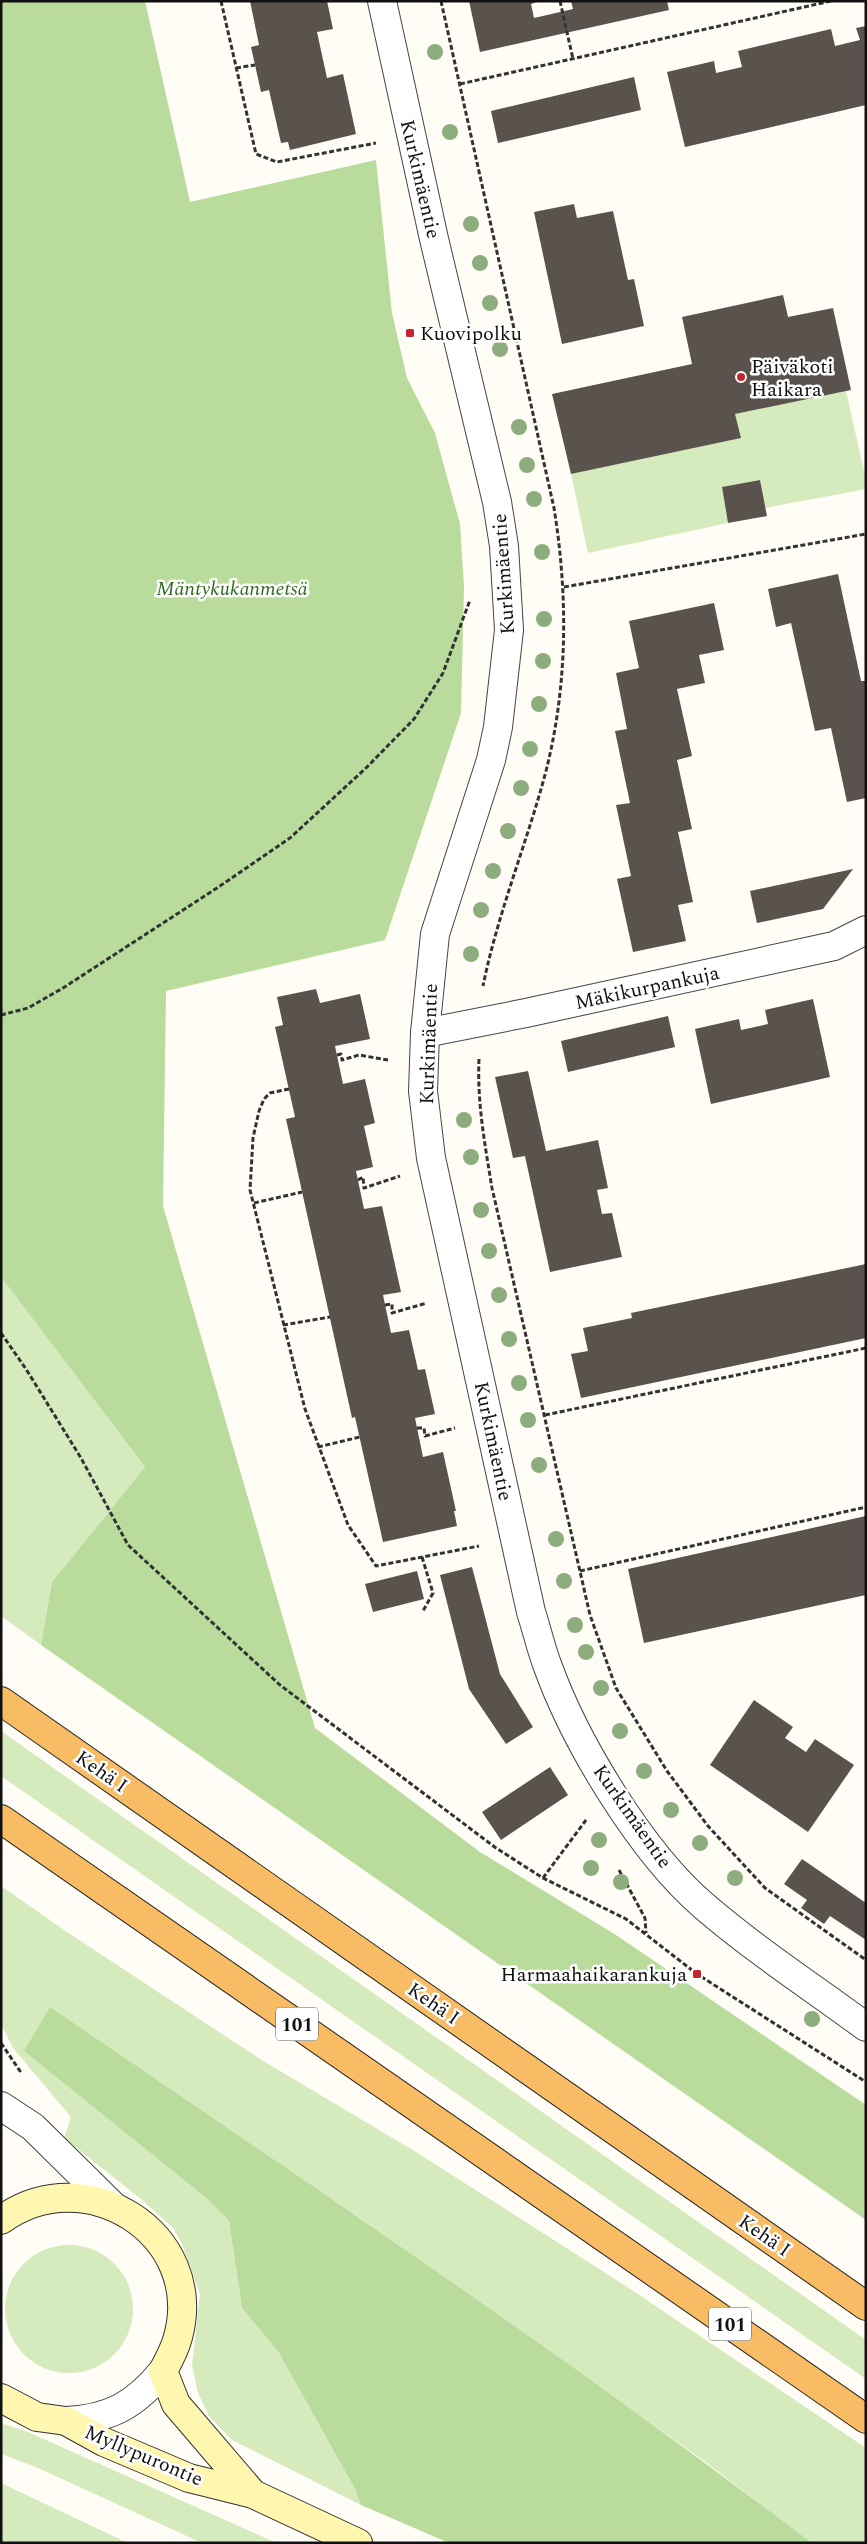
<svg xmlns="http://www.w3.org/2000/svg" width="867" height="2544" viewBox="0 0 867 2544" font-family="Spectral,serif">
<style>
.green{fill:#d5ebbd}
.forest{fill:#b9dc9c}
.building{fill:#5a524d}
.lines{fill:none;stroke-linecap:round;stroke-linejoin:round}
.minor-casing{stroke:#444;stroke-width:30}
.tertiary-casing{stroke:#444;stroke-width:30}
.secondary-casing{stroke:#333;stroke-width:30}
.trunk-casing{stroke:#222;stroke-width:30}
.path{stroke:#333;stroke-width:3;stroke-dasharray:5 2.5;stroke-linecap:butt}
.minor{stroke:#fff;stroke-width:28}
.tertiary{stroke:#fff;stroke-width:28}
.secondary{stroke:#fff6b0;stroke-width:28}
.trunk{stroke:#f7bc64;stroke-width:28}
.tree{fill:#8dad7f}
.poi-dot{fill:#c4262e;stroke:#fff;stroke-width:2}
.labels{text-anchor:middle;stroke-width:5;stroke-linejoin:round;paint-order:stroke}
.shield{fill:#fff;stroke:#585858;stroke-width:1}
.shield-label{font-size:19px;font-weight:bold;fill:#111}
.street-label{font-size:20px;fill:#111;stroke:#fff}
.poi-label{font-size:20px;fill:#111;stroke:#fff;text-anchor:start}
.park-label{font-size:20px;font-style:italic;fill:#2f6b1f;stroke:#fff}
</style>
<rect width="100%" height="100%" fill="#fffdf5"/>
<path class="green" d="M846,391L866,480V489L765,508L760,480L722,487L728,523L588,553L571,474L740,438L735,414Z
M1,1277L145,1467L52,1582L41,1645L1,1616Z
M1,1731L866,2340V2379L1,1776Z
M1,1886L67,1932L260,2059L416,2152L629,2288L866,2448V2543H812L703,2460L352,2213L203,2195L229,2221L242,2308L279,2353L355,2489L361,2505L232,2440L209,2416L198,2393L192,2365L200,2294L182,2244L173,2228L141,2199L64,2138L71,2117L13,2048L1,2024Z
M5 2309a64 64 0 1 1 128 0a64 64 0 1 1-128 0Z
M1,2423L28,2432L277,2543H202L38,2468L1,2454Z
M1,2483L128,2543H1Z"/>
<path class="forest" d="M1,1H145L190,202L376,160L392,313L407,378L435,433L460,524L464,587L461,713L385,940L166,991L163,1206L315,1728L480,1852L616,1935L866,2105V2220L41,1645L52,1582L145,1467L1,1277Z
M50,2007C306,2182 565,2355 812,2543H449L361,2505L355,2489L279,2353L242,2308L229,2221L203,2195L24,2051Z"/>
<path class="building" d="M250,1H327L333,29L317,32L327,78L343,74L356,134L290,150L288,142L281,143L269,90L261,92L251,47L259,45Z
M469,1H540L531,4L534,18L573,9L571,1H667L669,10L480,52Z
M866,26V105L685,147L667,72L714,61L716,73L742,67L738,51L831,29L835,46L860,40L856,28Z
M634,77L641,110L498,143L491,111Z
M574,204L577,218L613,211L628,280L634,279L644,326L562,344L534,212Z
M783,295L788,317L833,308L851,390L735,414L741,438L571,474L552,394L692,364L682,317Z
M760,480L767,516L728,523L722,487Z
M838,574L861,681H866V798L847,802L831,728L815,731L791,623L776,627L768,589Z
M714,603L724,650L699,655L705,683L677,689L692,756L677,760L692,829L678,832L693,902L678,905L686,941L633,952L617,879L631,876L616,805L630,803L615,731L627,729L616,673L639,668L629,621Z
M853,869L823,909L757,923L750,891Z
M316,989L320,1003L360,994L370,1039L335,1046L343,1084L365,1079L375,1123L364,1126L373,1167L356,1171L364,1209L382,1206L401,1292L383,1295L391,1333L409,1330L418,1370L425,1369L435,1414L415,1418L423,1457L443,1452L456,1511H454L457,1526L383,1542L355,1417L352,1418L286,1119L295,1117L275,1027L283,1025L277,997Z
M813,999L830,1077L711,1104L695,1029L739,1019L741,1030L768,1024L765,1010Z
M668,1016L675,1047L568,1072L561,1041Z
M528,1071L546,1151L598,1140L608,1188L597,1190L602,1214L612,1213L622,1257L550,1272L525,1156L513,1158L495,1077Z
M866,1264V1338L581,1398L571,1354L588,1351L583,1328L632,1318L631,1313Z
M866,1516V1595L644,1643L628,1569Z
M472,1567L500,1674L533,1727L506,1744L469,1689L440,1575Z
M417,1571L424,1599L373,1612L365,1584Z
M754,1700L793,1727L785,1738L806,1752L815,1739L854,1765L808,1832L710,1765Z
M550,1767L568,1795L501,1840L482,1812Z
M802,1859L866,1903V1940L830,1916L824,1924L801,1908L807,1900L784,1884Z"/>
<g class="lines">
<g class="minor-casing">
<path id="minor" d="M425,1033L526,1013L834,946L866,930"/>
</g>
<g class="tertiary-casing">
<path id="tertiary" d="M382,1L434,239L497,502L504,546L509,630L498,727L491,760L435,934L425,1033L423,1091L431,1158L531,1612C537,1630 541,1649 548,1667C576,1744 642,1853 704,1906C755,1950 812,1987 866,2027
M1,2106L33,2127L112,2205
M66,2421C110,2419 135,2405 163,2371"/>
</g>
<g class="secondary-casing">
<path id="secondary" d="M1,2220C85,2158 206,2234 178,2337C175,2349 169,2360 163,2371L176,2404L253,2494
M1,2398L37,2417L66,2421L104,2442L189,2478L253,2494L358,2543"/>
</g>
<g class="trunk-casing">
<path id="trunk" d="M1,1701L866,2306
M1,1819L866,2419"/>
</g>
<path class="path" d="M221,1L256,154L277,162L376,143
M441,1L554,508C568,595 568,684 546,771C527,843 498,912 483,986
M560,1L573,59
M236,68L255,65
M460,84L831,1
M564,587L866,534
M1,1015L28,1008L63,988L217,888L290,838L366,768L414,719L443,673L470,600
M337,1055L341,1054L342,1060L359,1055L388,1060
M479,1059C477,1103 485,1145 492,1188L590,1615L616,1688L667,1771L708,1826L765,1888L866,1960
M289,1089L270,1093L264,1099L259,1111L253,1138L250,1190L305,1409L348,1525L376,1566L479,1546
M358,1180L363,1177L364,1188L400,1176
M254,1203L302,1192
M385,1305L392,1304V1313L427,1303
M283,1325L330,1317
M1,1333L26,1369L81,1458L128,1545L280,1685L496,1848L543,1878L626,1919L697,1974L866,2082
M545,1415L866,1348
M417,1428H424L425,1436L455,1428
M318,1447L360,1437
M422,1557L433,1593L423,1611
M580,1571L866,1507
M619,1870L645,1918L646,1933
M543,1878L586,1820
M1,2043L22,2074"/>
<use href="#minor" class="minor"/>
<use href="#tertiary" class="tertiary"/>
<use href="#secondary" class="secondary"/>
<use href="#trunk" class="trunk"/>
</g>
<g class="tree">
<circle cx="435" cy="52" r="8"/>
<circle cx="450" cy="132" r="8"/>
<circle cx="471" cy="224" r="8"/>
<circle cx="480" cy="263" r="8"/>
<circle cx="490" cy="303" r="8"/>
<circle cx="500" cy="349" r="8"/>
<circle cx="519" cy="427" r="8"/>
<circle cx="527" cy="465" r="8"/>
<circle cx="534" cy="499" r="8"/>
<circle cx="542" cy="552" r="8"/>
<circle cx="544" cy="619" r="8"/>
<circle cx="543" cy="661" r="8"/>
<circle cx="539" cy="704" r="8"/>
<circle cx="530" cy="749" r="8"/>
<circle cx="521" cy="788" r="8"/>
<circle cx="508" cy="831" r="8"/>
<circle cx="493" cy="871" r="8"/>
<circle cx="481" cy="910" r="8"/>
<circle cx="471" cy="954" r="8"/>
<circle cx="464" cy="1120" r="8"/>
<circle cx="471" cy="1157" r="8"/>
<circle cx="481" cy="1210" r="8"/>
<circle cx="489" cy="1251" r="8"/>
<circle cx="499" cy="1295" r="8"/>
<circle cx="509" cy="1339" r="8"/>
<circle cx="519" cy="1383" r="8"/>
<circle cx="528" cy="1420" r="8"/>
<circle cx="539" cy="1465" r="8"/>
<circle cx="556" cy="1539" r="8"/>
<circle cx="564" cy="1581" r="8"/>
<circle cx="575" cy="1625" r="8"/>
<circle cx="586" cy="1652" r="8"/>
<circle cx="601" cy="1688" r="8"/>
<circle cx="620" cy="1731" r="8"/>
<circle cx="644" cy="1771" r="8"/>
<circle cx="671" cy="1810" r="8"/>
<circle cx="599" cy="1840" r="8"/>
<circle cx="700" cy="1843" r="8"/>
<circle cx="591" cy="1868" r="8"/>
<circle cx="735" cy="1878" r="8"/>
<circle cx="621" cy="1882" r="8"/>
<circle cx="812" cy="2019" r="8"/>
</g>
<g class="poi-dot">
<rect x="405" y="328" width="10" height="10" rx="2.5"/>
<circle cx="741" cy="377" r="5"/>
<rect x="692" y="1969" width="10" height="10" rx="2.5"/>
</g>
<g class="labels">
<g class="shield">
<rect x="276" y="2007.5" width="42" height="33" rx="4"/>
<rect x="709" y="2307.5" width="42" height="33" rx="4"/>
</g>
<g class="shield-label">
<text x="297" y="2031">101</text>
<text x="730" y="2331">101</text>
</g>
<g class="street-label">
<text transform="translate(421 179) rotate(77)" y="7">Kurkimäentie</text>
<text transform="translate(503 574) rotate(-94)" y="7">Kurkimäentie</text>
<text transform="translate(647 987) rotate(-12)" y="7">Mäkikurpankuja</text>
<text transform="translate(428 1044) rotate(-88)" y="7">Kurkimäentie</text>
<text transform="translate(494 1441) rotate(78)" y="7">Kurkimäentie</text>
<text transform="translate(102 1771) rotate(35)" y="7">Kehä I</text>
<text transform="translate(633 1816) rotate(55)" y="7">Kurkimäentie</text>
<text transform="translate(434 2003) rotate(35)" y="7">Kehä I</text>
<text transform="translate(765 2235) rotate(35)" y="7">Kehä I</text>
<text transform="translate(144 2455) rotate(23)" y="7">Myllypurontie</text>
</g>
<g class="poi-label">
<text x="420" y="340">Kuovipolku</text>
<text x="751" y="373">Päiväkoti<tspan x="751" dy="23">Haikara</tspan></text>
<text x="687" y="1981" text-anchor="end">Harmaahaikarankuja</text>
</g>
<g class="park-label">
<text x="232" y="595">Mäntykukanmetsä</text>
</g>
</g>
<rect width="867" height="2544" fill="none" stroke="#111111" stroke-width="5"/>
</svg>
